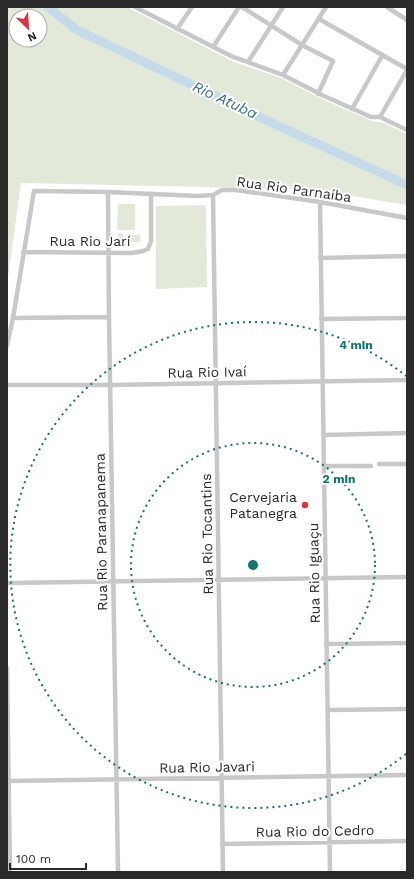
<svg xmlns="http://www.w3.org/2000/svg" width="414" height="879" viewBox="0 0 414 879" font-family="'Work Sans',sans-serif">
<style>
.green{fill:#e2e9d9;fill-rule:evenodd}
.lines{fill:none;stroke-linecap:round;stroke-linejoin:round}
.river{stroke:#c5dbe9;stroke-width:9}
.minor{stroke:#c8c8c8;stroke-width:4.5}
.ring{fill:none;stroke:#0f766e;stroke-width:2;stroke-dasharray:2 4}
.poi-dot{fill:#dd3342;stroke:#fff;stroke-width:1.5}
.labels{text-anchor:middle;stroke-width:4;stroke-linejoin:round;paint-order:stroke}
.street-label{font-size:14px;fill:#2b2b2b;stroke:#fff}
.poi-label{font-size:14px;fill:#2b2b2b;stroke:#fff;text-anchor:end}
.water-label{font-size:15px;font-style:italic;fill:#3e6d89;stroke:#fff}
.centre{fill:#0f766e;stroke:#fff;stroke-width:2}
.ring-label{font-size:12px;text-anchor:middle;font-weight:bold;fill:#0f766e;stroke:#fff;stroke-width:4;stroke-linejoin:round;paint-order:stroke}
</style>
<rect width="100%" height="100%" fill="#fff"/>
<path class="green" d="M7,7H127L234,62L281,78L322,99L372,121L384,123L407,134V205L310,189L21,183L7,285ZM16,16H40V40H16Z
M118,204H135V230H117Z
M206,205L207,287L156,289V206Z
M118,233L123,234V245H117Z
M127,235H140V242H127Z"/>
<g class="lines">
<path class="river" d="M48,7L77,30L268,121L407,185"/>
<path class="minor" d="M135,7L231,56L283,75L324,96L371,117H380L407,130
M242,7L302,45L333,61L318,94
M387,7L407,20
M319,19L407,69
M177,29L192,7
M213,47L239,7
M248,62L283,7
M283,75L326,7
M352,109L382,56
M380,117L407,70
M108,192L109,317L118,872
M213,195L223,872
M320,202L330,872
M23,252L132,253L143,251L148,249L151,241V194
M320,258L407,256
M13,318L109,317
M321,319L407,318
M7,346L13,318L34,191L108,192L198,196L213,195L222,190H236L320,202L407,218
M7,385H110L407,380
M323,435L407,433
M379,464H407
M324,466H371
M7,583L407,577
M326,644L407,643
M7,668L10,872
M328,710L407,709
M7,781L407,775
M222,844L407,841"/>
</g>
<g class="ring">
<circle cx="253" cy="565" r="122"/>
<path d="M406 754A243 243 0 1 1 406 376"/>
</g>
<circle class="poi-dot" cx="305" cy="505" r="4"/>
<g class="labels">
<g class="street-label">
<text transform="translate(294 189) rotate(8)" y="5">Rua Rio Parnaíba</text>
<text x="90" y="246">Rua Rio Jarí</text>
<text transform="translate(207 372) rotate(-1)" y="5">Rua Rio Ivaí</text>
<text transform="translate(101 532) rotate(-91)" y="5">Rua Rio Paranapanema</text>
<text transform="translate(207 534) rotate(-91)" y="5">Rua Rio Tocantins</text>
<text transform="translate(314 573) rotate(-91)" y="5">Rua Rio Iguaçu</text>
<text transform="translate(207 767) rotate(-1)" y="5">Rua Rio Javari</text>
<text transform="translate(315 831) rotate(-1)" y="5">Rua Rio do Cedro</text>
</g>
<g class="poi-label">
<text x="297" y="502">Cervejaria<tspan x="297" dy="16">Patanegra</tspan></text>
</g>
<g class="water-label">
<text transform="translate(225 100) rotate(25)" y="5">Rio Atuba</text>
</g>
</g>
<circle cx="253" cy="565" r="6" class="centre"/>
<g class="ring-label">
<text x="356" y="349">4 min</text>
<text x="339" y="483">2 min</text>
</g>
<rect width="414" height="879" fill="none" stroke="#2b2b2b" stroke-width="16"/>
<g transform="translate(28 28) rotate(155)"><circle r="19" fill="#ffffff" stroke="#aaaaaa"/>
<path d="M0-3L7 15L0 10L-7 15Z" fill="#dd3342"/>
<text y="-6" font-size="11" font-weight="bold" text-anchor="middle" fill="#2b2b2b">N</text>
</g>
<path d="M10 863v6h76v-6" fill="none" stroke="#2b2b2b" stroke-width="2"/>
<text x="16" y="863" font-size="12" fill="#2b2b2b" stroke="#ffffff" stroke-width="3" paint-order="stroke">100 m</text>
</svg>
